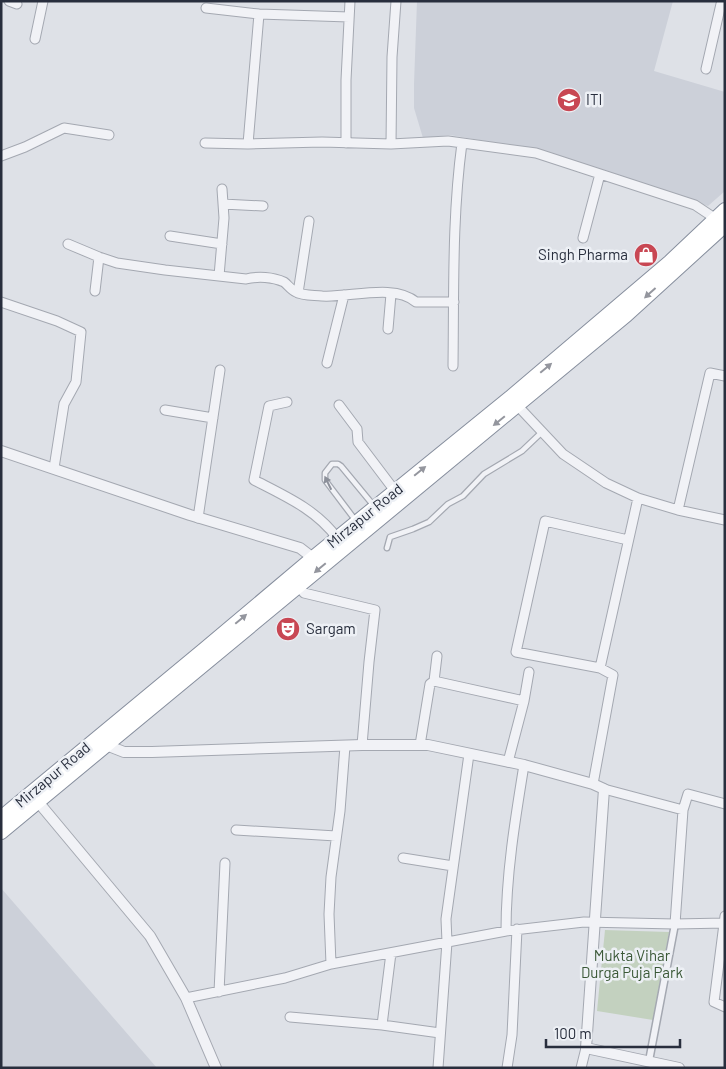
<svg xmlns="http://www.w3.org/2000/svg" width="726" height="1069" viewBox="0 0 726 1069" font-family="Barlow,sans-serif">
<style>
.built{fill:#ccd0d9}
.green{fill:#c3d1bf}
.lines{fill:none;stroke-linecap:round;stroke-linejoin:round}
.service-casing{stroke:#a4a8b1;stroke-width:7}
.pedestrian-casing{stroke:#a4a8b1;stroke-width:9}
.minor-casing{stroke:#a4a8b1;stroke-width:11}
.tertiary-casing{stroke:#a4a8b1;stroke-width:12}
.trunk-casing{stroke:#868e9d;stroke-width:16}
.service{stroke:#f1f2f6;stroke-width:4.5}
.pedestrian{stroke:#f1f2f6;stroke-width:6}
.minor{stroke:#f1f2f6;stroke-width:9}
.tertiary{stroke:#f1f2f6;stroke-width:10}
.trunk{stroke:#fff;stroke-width:14}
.oneway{fill:#94969e}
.oneway2{fill:#8c909a}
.labels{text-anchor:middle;stroke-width:5;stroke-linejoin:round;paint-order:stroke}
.poi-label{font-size:15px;fill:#282e3d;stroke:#edf0f5;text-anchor:start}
.street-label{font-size:15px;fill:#282e3d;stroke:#edf0f5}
.park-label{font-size:15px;fill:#3a5836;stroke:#edf0f5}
</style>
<rect width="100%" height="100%" fill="#dee1e7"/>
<path class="built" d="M417,1H673L654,71L725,92V191L708,206L538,150L450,135L423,138L414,108V84Z
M1,888L157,1068H1Z"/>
<path class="green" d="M605,930L669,932L653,1020L597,1011Z"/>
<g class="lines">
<g class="service-casing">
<path id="service" d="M356,521L325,480V473L332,464H338L341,466L374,506
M387,548L390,537L413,529L429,522L448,504L463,496L484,474L522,451L542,432"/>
</g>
<g class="pedestrian-casing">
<path id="pedestrian" d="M649,1061L675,924"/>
</g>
<g class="minor-casing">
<path id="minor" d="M9,1L17,4
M206,8L259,14L349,17
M35,39L43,1
M706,69L721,4L725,5
M205,143L248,144L322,142L391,144L448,141L536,153L695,205L716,219
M346,143V80L350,1
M248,144L259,14
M391,144L392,57L396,1
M1,156L25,147L64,128L109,135
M223,204L263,206
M170,236L222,244
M583,238L600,174
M68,244L99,257L117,263L165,270L246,279C258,276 273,277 284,282C288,285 291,290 296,292C303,296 314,295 322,296C349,298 394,283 416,302H454
M219,276L224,218L222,189
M95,291L99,257
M298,293L309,221
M1,302L57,321L81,332L76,382L64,404L54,468
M388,329L391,294
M327,363L344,295
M453,366C454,291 452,217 462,143
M287,402L269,406L254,480C285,496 317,510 337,538
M515,403L563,454L606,483L638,498L678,510L725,520
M339,405L357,429L358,442L395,491
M165,410L213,418
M678,510L710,373L725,376
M198,518L220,370
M295,582L304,593L375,610L369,662L362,745
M600,668L638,498
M434,681L437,656
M524,701L529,672
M420,745L430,684L434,681L524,701L508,762
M593,784L613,675L600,668L516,652L545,521L628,540
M604,789L683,810
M236,830L336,836
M403,858L453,866
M725,916L714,1002L725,1007
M675,924L683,810L688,794L725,804
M506,931C506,875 515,820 524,765
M331,964L329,914L331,877L340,811L345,746
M219,992L225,863
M186,998L285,978L331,964L506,931L584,922L675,924L725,923
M290,1017L382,1025L440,1033
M382,1025L391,953
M438,1068L447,942L446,919L469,754
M507,1068L512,1035L517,929
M581,1068L586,1048"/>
</g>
<g class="tertiary-casing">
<path id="tertiary" d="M1,451L190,515L300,548L313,558
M101,743L124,752H152L362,745H428L524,765L593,784L604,789L586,1048L679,1068
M34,797L150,936L186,998L216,1068"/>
</g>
<g class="trunk-casing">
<path id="trunk" d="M1,818L204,650L313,558L510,398L670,262L725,210
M1,832L626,315L725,225"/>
</g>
<use href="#service" class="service"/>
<use href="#pedestrian" class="pedestrian"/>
<use href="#minor" class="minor"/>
<use href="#tertiary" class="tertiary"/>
<use href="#trunk" class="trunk"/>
</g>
<defs><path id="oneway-solid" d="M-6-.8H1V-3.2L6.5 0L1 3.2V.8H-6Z" transform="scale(1.25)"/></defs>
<g class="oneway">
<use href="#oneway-solid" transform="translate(650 293) rotate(138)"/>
<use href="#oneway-solid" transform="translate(546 368) rotate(-40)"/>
<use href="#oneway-solid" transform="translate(499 421) rotate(141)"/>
<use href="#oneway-solid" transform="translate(420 471) rotate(-39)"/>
<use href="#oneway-solid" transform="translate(320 568) rotate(140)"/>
<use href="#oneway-solid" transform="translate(241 619) rotate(-40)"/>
</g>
<use class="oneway2" href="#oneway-solid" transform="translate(328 483) rotate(-116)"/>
<defs>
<g id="school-disc" transform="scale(1.25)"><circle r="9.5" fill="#c84753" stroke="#edf0f5"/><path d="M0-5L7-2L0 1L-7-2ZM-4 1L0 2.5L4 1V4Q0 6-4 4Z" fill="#fff"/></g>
<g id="shop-disc" transform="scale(1.25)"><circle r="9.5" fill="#c84753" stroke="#edf0f5"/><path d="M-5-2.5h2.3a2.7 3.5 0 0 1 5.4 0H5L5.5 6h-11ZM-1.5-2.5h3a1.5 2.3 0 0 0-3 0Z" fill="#fff"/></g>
<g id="theatre-disc" transform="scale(1.25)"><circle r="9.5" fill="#c84753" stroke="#edf0f5"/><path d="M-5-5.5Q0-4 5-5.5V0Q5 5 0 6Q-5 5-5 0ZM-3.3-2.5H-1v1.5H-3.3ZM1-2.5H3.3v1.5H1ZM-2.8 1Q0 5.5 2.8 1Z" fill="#fff"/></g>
</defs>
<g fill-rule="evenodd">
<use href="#school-disc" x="569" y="100"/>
<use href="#shop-disc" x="646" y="255"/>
<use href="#theatre-disc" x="288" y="629"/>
</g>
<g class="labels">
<g class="poi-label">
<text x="586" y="105">ITI</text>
<text x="628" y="260" text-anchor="end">Singh Pharma</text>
<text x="306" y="634">Sargam</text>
</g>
<g class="street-label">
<text transform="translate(365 516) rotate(-39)" y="5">Mirzapur Road</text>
<text transform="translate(53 775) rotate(-40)" y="5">Mirzapur Road</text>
</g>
<g class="park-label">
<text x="632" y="961">Mukta Vihar<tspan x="632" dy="17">Durga Puja Park</tspan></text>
</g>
</g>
<rect width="726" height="1069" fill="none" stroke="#282e3d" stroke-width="5"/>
<path d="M546 1039v8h134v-8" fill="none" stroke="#282e3d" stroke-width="2.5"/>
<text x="554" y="1039" font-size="15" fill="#282e3d" stroke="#edf0f5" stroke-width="4" paint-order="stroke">100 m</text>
</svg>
